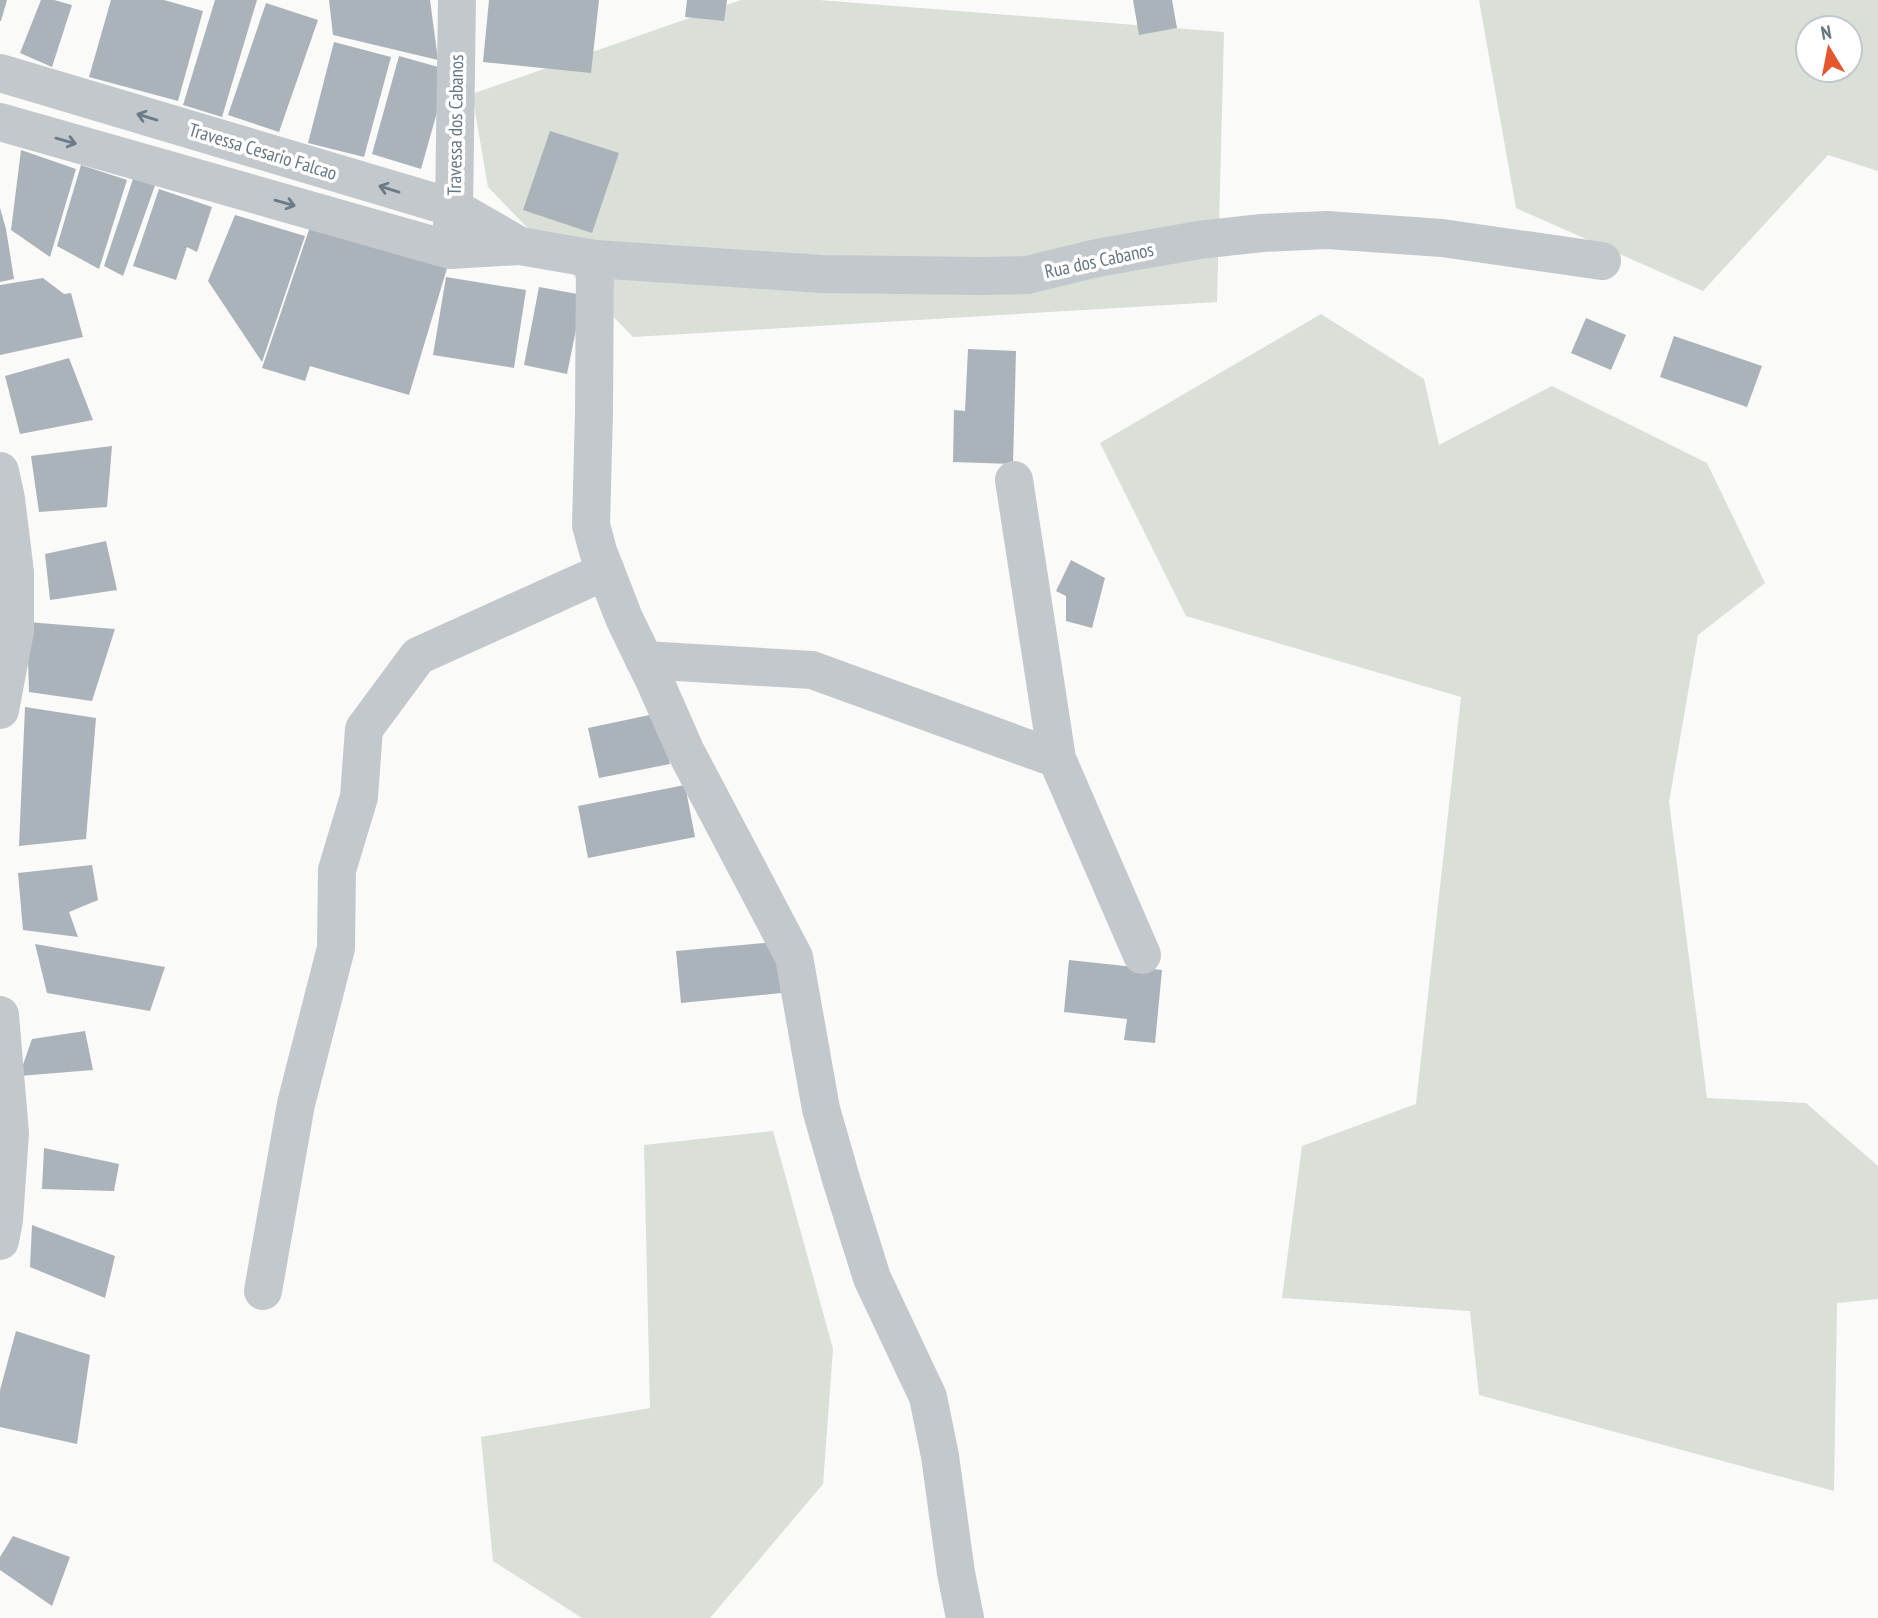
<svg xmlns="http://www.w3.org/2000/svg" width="1878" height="1618" viewBox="0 0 1878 1618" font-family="'PT Sans Narrow',sans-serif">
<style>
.green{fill:#dadfd7;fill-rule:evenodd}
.building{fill:#aab3b9}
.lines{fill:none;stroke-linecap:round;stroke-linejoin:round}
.minor{stroke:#c3c8cc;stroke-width:38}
.oneway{stroke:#6a7a87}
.labels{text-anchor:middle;stroke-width:7;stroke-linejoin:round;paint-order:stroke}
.street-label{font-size:19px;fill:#657683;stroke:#fff}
</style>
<rect width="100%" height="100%" fill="#fafaf8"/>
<path class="green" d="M741,0H819L1224,32L1217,302L633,337L488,187L472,94Z
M1479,0H1878V171L1828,155L1703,291L1516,208ZM1808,28H1850V70H1808Z
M1321,314L1424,379L1439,445L1552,386L1707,463L1765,583L1698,635L1669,802L1707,1098L1806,1103L1878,1166V1299L1837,1303L1834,1491L1479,1395L1470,1311L1282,1298L1302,1146L1416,1104L1461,697L1186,616L1100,443Z
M773,1131L833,1349L823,1484L710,1618H582L493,1561L481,1437L650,1408L644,1145Z"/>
<path class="building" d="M0,0H7L1,21H0Z
M41,0H54L72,5L52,67L20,53Z
M111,0H164L203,11L178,101L89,77Z
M215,0H257L222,117L183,105Z
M329,0H430L438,60L333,35Z
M489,0H599L591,73L483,62Z
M687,0H727L724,21L685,17Z
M1133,0H1172L1177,28L1139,35Z
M266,3L318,20L279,132L228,115Z
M334,42L391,57L364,157L308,143Z
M399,56L449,70L421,169L372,154Z
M550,131L619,153L592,233L523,210Z
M21,150L76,169L50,257L11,230Z
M81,165L127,180L99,269L57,246Z
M158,177L123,276L104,266L133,179Z
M159,189L212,207L197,252L187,247L176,280L133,266Z
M0,208L6,229L14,279L0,282Z
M235,215L305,236L262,362L208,281Z
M311,224L448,265L409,395L310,366L305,381L262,368Z
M446,277L526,290L514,368L433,355Z
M43,278L64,294L71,293L83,337L0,355V285Z
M539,287L583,295L567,374L524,365Z
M1586,318L1626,335L1611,370L1571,353Z
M1674,336L1762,366L1747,407L1660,377Z
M968,349L1016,351L1013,464L953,462L954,410L965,411Z
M69,358L93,420L20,434L5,376Z
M112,446L107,507L39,512L31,456Z
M106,541L117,590L50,600L45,554Z
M1071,560L1105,578L1092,628L1066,621V596L1056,591Z
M27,622L115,629L92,701L29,692Z
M25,707L96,718L86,839L19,846Z
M659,713L670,764L599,778L588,728Z
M685,785L695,837L588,858L578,806Z
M92,865L98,900L69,912L78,937L23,930L18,873Z
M776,942L781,993L681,1003L676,951Z
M35,944L165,967L150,1011L47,993Z
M1069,960L1162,970L1155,1043L1124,1040L1127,1019L1064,1012Z
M85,1031L93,1070L19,1076L32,1039Z
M44,1148L119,1164L114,1191L42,1189Z
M32,1225L115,1256L105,1298L30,1267Z
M16,1331L90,1355L77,1444L0,1427V1390Z
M13,1536L70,1557L52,1606L0,1570V1557Z"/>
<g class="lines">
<path class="minor" d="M0,73L454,208L520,246
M0,122L450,250L520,246L595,259L822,274L981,276L1027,275L1097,258L1199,240L1262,233L1327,230L1442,238L1602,261
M451,234L454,208L457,0
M595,259L594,412L591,525L598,551L624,618L656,684L685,750L794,957L821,1109L841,1179L872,1278L928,1397L940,1456L956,1573L965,1618
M0,471L6,499L15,572V631L0,710
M1014,480L1057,759
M644,660L812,670L1057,759L1142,955
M0,1015L10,1133L4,1220L0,1241
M263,1291L296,1104L336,948L337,870L359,797L364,729L418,656L606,571"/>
</g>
<defs><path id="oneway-shaft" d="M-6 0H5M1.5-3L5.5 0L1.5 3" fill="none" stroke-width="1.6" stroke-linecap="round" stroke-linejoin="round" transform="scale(1.75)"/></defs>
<g class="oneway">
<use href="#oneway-shaft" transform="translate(147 117) rotate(-163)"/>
<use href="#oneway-shaft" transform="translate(66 141) rotate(16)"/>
<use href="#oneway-shaft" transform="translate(389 189) rotate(-163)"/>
<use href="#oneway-shaft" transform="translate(285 203) rotate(16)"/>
</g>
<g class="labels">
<g class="street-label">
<text transform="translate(455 125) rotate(-89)" y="7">Travessa dos Cabanos</text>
<text transform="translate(263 151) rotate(17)" y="7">Travessa Cesario Falcao</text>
<text transform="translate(1099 260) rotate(-12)" y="7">Rua dos Cabanos</text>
</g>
</g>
<g transform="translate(1829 49) rotate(350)"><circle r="33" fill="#ffffff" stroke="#c1c8cd" stroke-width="2"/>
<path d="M0-5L12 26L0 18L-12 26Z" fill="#e4572e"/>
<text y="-10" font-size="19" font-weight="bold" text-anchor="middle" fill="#657683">N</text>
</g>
</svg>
